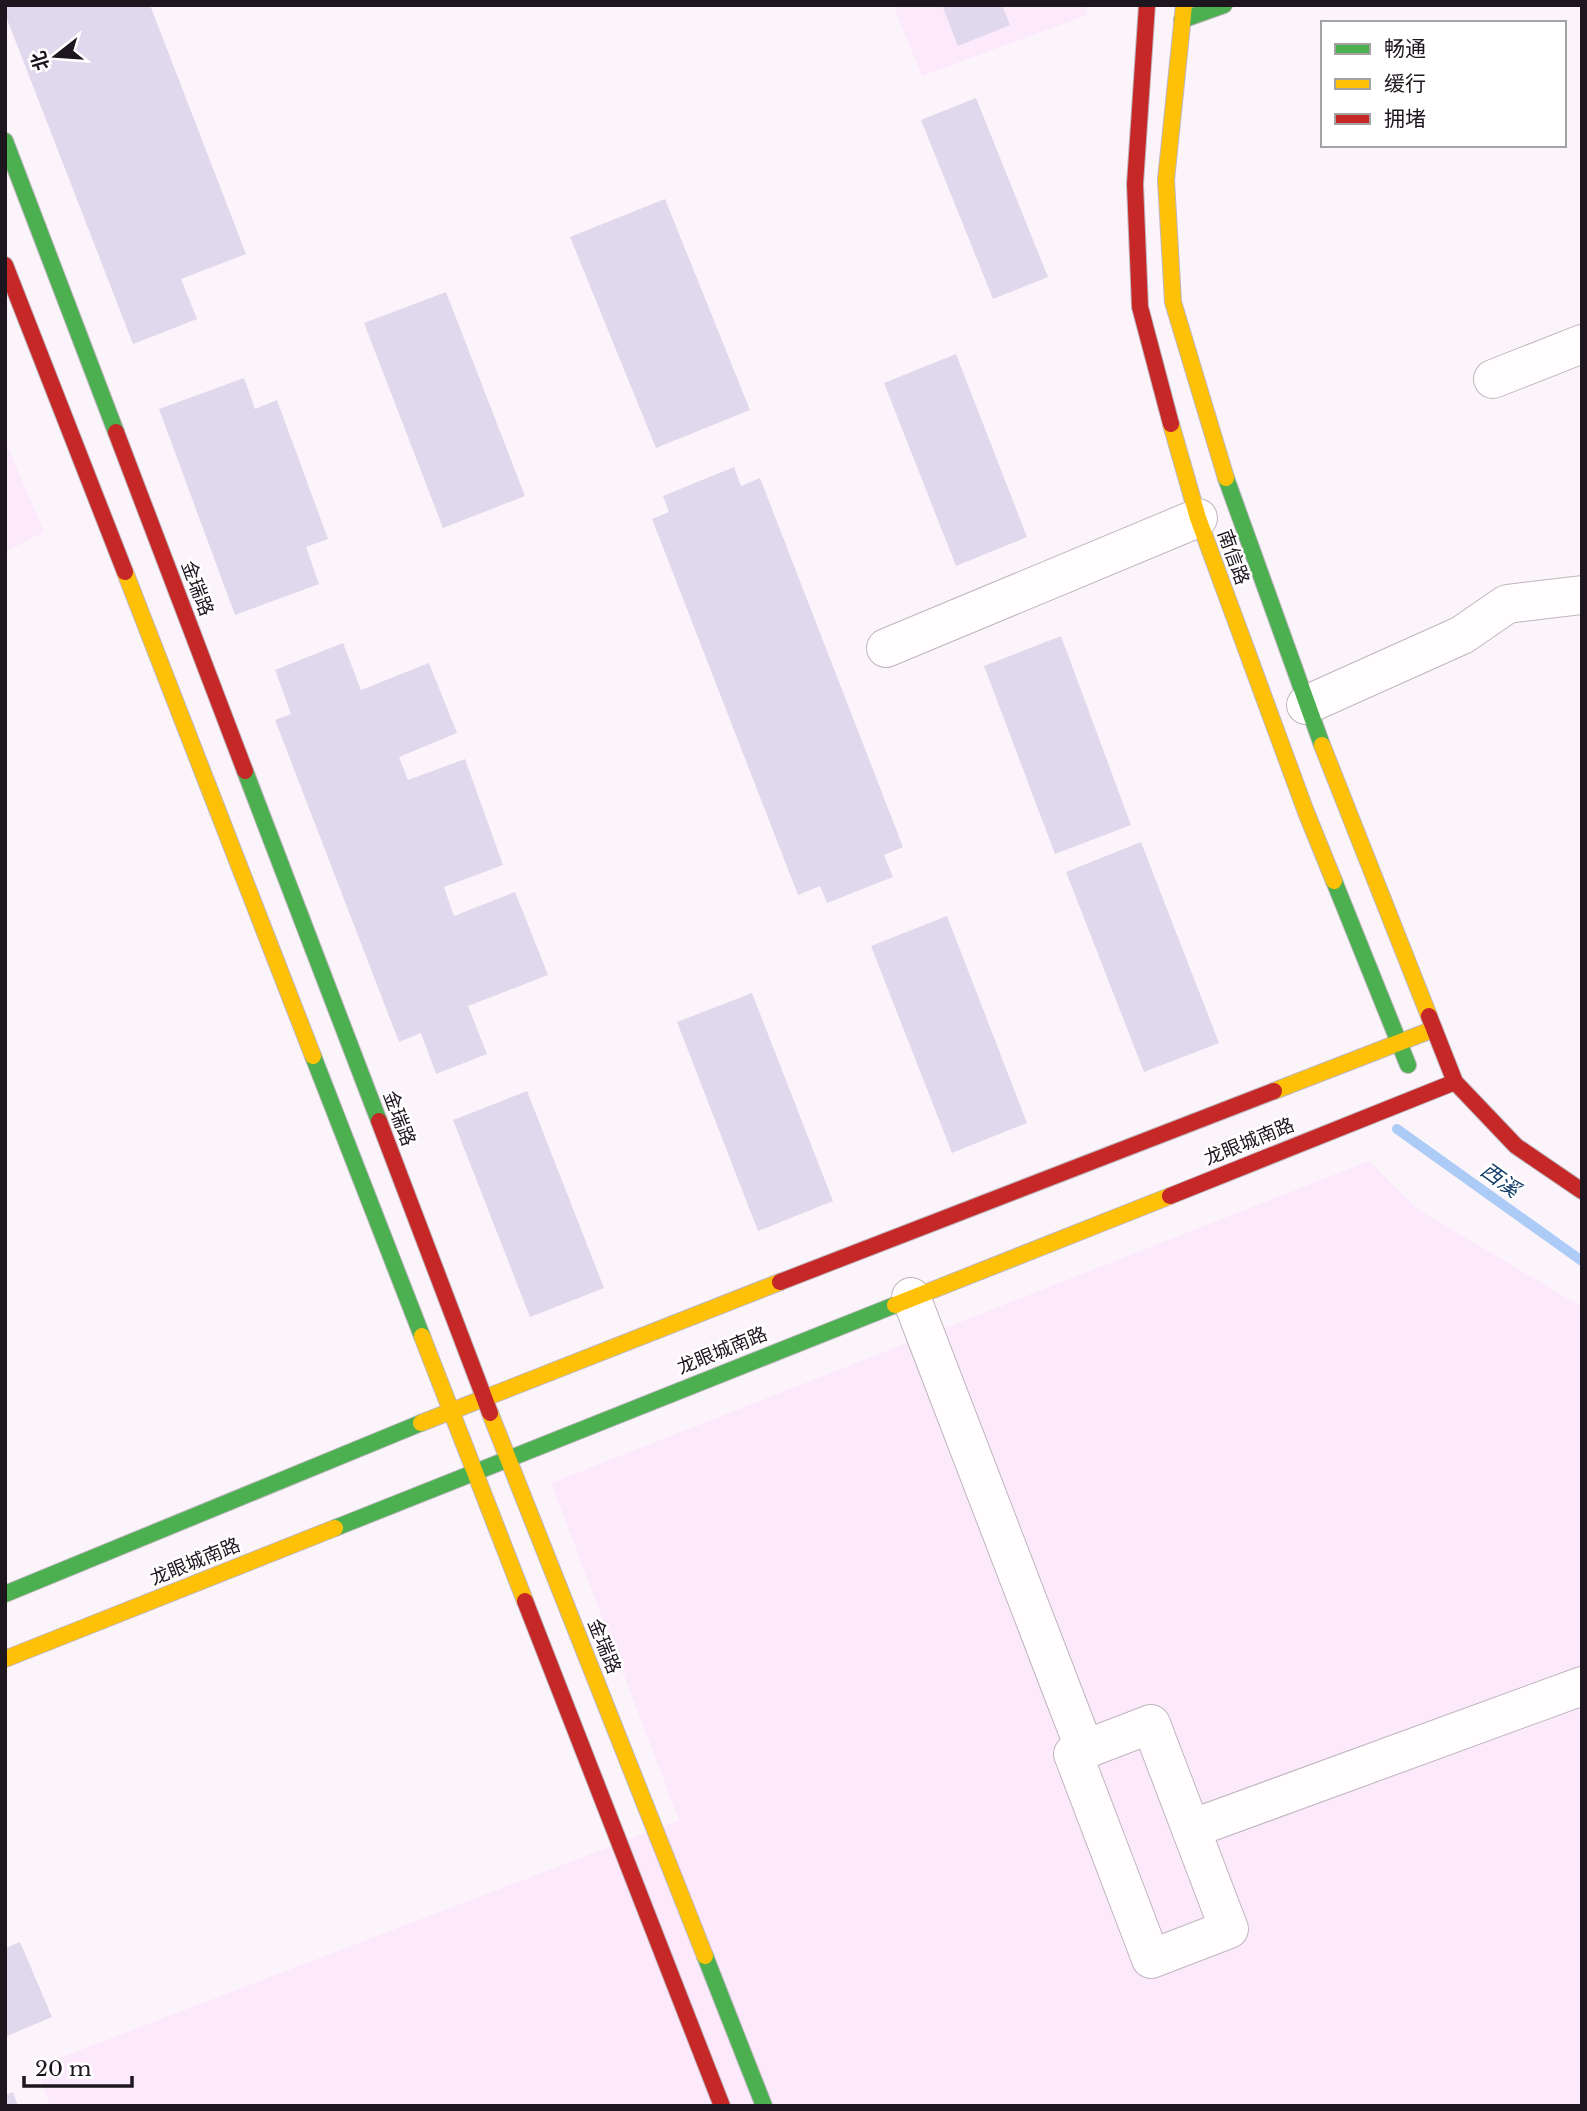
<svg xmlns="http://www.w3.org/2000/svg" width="1587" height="2111" viewBox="0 0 1587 2111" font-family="'Libre Baskerville','Noto Sans SC',serif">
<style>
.built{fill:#fde9fc}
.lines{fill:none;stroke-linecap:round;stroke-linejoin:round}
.stream{stroke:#accbf6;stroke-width:10}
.building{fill:#e0d8ec}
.street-casing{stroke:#beb6be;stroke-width:40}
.fast-casing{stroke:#beb6be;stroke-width:18}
.slow-casing{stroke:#beb6be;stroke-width:18}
.jam-casing{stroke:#beb6be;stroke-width:18}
.street{stroke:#fffdfe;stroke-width:38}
.fast{stroke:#4caf50;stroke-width:16}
.slow{stroke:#ffc107;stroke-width:16}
.jam{stroke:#c62828;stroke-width:16}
.labels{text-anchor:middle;stroke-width:5;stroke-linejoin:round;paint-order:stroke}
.street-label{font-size:19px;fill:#1e161e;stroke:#fff}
.water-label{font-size:21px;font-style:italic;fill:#123d6a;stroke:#fff}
</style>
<rect width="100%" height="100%" fill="#fcf4fb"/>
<path class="built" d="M893,5H1087V15L922,76Z
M5,440L44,532L5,552Z
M1369,1161L1419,1210L1582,1307V2106H50L36,2067L679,1820L551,1483Z"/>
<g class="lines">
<path class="stream" d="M1397,1129L1582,1261"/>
</g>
<path class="building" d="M5,5H150L246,254L181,279L197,319L133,344L5,14Z
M942,5H1002L1010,25L958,46Z
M976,98L1048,277L993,299L921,120Z
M665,199L750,410L656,448L570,237Z
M446,292L525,496L443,528L364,323Z
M956,354L1027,537L956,566L884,383Z
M244,378L255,409L277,400L328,539L306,547L319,584L235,615L159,409Z
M734,467L741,486L760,478L903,847L884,855L893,877L827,903L820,886L798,895L652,519L669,512L663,496Z
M1061,636L1131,825L1055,854L984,666Z
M343,643L361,690L429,663L457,733L399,757L408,780L465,759L503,865L444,887L454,916L515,892L548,975L468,1006L487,1054L436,1074L421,1033L399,1042L275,720L291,714L275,670Z
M1141,842L1219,1043L1144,1072L1066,872Z
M947,916L1027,1123L952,1153L871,946Z
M752,993L833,1201L758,1231L677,1022Z
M527,1091L604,1288L530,1317L453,1120Z
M20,1942L52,2017L5,2037V1948Z
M13,2092L18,2106H5V2095Z"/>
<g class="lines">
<g class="street-casing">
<path id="street" d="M1493,379L1582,344
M886,648L1198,518
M1306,705L1462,635L1507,604L1582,595
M911,1297L1085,1750
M1151,1724L1229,1929L1151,1959L1073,1754Z
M1191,1829L1582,1686"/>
</g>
<g class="fast-casing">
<path id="fast" d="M1182,20L1224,5
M5,141L116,432
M1226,478L1322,745
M245,771L379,1121
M1334,881L1408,1065
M313,1056L422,1336
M335,1528L895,1305
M5,1594L421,1423
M705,1956L764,2106"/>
</g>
<g class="slow-casing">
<path id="slow" d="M1184,5L1166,180L1173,302L1226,478
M1171,424L1198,518L1306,812L1334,881
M125,572L313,1056
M1322,745L1429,1016
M1274,1091L1434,1029
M895,1305L1170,1196
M422,1336L525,1601
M490,1413L705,1956
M421,1423L780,1282
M5,1659L335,1528"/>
</g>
<g class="jam-casing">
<path id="jam" d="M1147,5L1135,184L1140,307L1171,424
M5,265L125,572
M116,432L245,771
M1429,1016L1455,1082L1516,1146L1582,1191
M379,1121L490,1413
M1170,1196L1455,1082
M780,1282L1274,1091
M525,1601L722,2106"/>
</g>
<use href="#street" class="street"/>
<use href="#fast" class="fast"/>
<use href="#slow" class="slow"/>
<use href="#jam" class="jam"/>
</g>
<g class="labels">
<g class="street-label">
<text transform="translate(1234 557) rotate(70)" y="7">南信路</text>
<text transform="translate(198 588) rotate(69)" y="7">金瑞路</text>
<text transform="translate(400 1118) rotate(69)" y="7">金瑞路</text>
<text transform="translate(1249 1141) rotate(-22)" y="7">龙眼城南路</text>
<text transform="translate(722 1350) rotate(-22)" y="7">龙眼城南路</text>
<text transform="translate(195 1561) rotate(-22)" y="7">龙眼城南路</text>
<text transform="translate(605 1646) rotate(68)" y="7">金瑞路</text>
</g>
<g class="water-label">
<text transform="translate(1500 1180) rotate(36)" y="7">西溪</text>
</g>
</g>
<rect width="1587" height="2111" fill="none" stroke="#1e161e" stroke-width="14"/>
<rect x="1321" y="21" width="245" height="126" fill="#ffffff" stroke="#a5a2a5" stroke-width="2"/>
<rect x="1335" y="44" width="35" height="10" fill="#4caf50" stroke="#a5a2a5" stroke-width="2"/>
<text x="1384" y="56" font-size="21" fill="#1e161e">畅通</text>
<rect x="1335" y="79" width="35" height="10" fill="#ffc107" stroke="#a5a2a5" stroke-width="2"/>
<text x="1384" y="91" font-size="21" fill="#1e161e">缓行</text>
<rect x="1335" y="114" width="35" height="10" fill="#c62828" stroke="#a5a2a5" stroke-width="2"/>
<text x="1384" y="126" font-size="21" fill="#1e161e">拥堵</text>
<g transform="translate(56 56) rotate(253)" stroke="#ffffff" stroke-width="5" paint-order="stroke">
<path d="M0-5L12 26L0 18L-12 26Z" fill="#1e161e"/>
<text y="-10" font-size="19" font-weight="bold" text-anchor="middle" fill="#1e161e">北</text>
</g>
<path d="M24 2076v10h108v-10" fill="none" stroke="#1e161e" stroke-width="3.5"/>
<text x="35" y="2076" font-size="21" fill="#1e161e" stroke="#ffffff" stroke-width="5" paint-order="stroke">20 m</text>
</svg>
